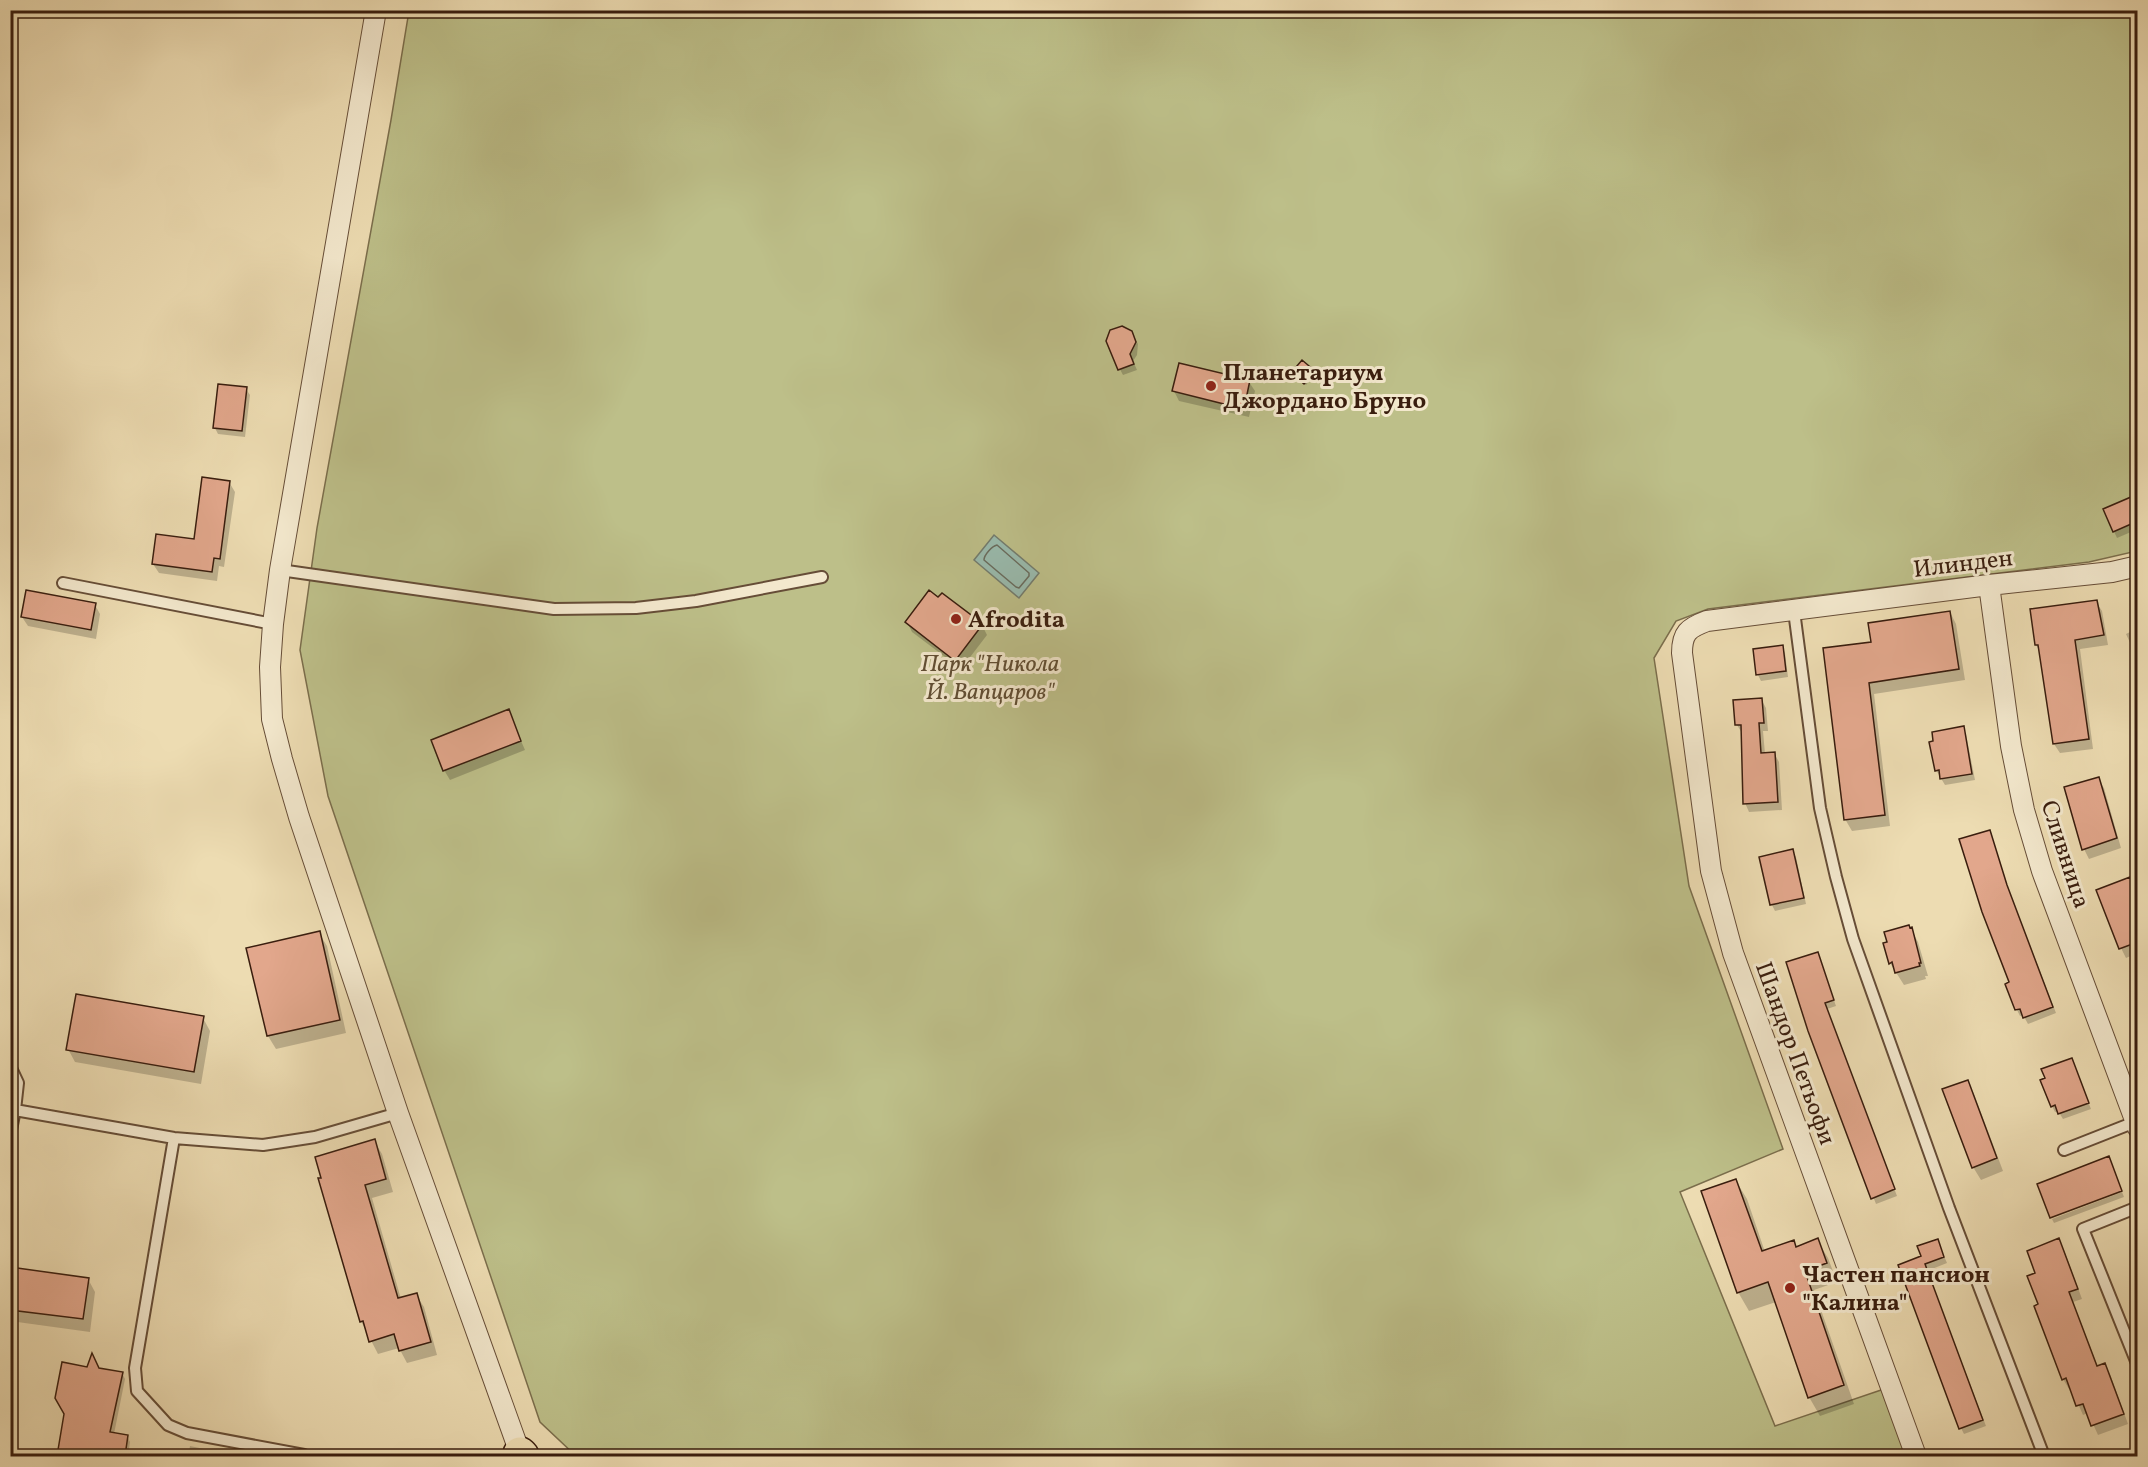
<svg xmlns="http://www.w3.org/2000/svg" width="2148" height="1467" viewBox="0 0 2148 1467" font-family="Vollkorn,serif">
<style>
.green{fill:#bdbf89;stroke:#7b6e4c;stroke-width:1.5}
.water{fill:#99bbae;stroke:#737c6e;stroke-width:1.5}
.shadow{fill:#0003}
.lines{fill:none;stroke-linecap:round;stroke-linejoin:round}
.shore{stroke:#696c5e;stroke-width:1.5}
.building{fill:#e2a78c;stroke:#391d0e;stroke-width:1.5}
.service-casing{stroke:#664d37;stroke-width:14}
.minor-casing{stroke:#664d37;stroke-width:22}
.trunk-casing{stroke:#391d0e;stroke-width:36}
.service{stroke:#f3e8cd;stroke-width:10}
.minor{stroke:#f3e8cd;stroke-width:20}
.trunk{stroke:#eddcb2;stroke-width:33}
.poi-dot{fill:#8f2418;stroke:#f3e8cd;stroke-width:2}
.labels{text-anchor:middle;stroke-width:6;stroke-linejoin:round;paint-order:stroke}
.poi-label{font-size:24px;font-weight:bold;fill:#391d0e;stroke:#f3e8cd;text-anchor:start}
.street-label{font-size:24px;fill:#391d0e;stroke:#f3e8cd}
.park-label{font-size:24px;font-style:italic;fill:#614e33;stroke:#f3e8cd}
</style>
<rect width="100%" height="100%" fill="#eddcb2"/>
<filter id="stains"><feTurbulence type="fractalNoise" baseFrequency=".00333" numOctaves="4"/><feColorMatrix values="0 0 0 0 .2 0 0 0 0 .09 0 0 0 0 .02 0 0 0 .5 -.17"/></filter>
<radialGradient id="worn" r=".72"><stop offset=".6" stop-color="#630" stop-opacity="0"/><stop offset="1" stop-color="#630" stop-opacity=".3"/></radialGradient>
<path class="green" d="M409,11H2137V551L2089,562L1708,609L1676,621L1654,658L1689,886L1783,1149L1680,1192L1775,1426L1887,1388L1910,1456H576L540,1422L328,796L300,650L317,528L391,120Z"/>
<path class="water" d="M994,535L1039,573L1019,598L974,560Z"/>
<path class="shadow" d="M1109,336L1134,337L1138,344L1137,355L1133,361L1137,370L1123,375L1108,347Z
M1314,372L1315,374L1306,385L1294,376Z
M1249,382L1255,391L1249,417L1179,401L1174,391Z
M246,389L250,395L245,437L218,434L215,428Z
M229,482L235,492L224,567L219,566L217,581L159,573L153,564L195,540Z
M2138,495V529L2117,538L2104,510Z
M2096,602L2102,611L2108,645L2080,649L2093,749L2060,753L2054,744L2041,653L2036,645Z
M95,605L100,614L96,639L28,626L22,617Z
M1950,612L1956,624L1965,680L1874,694L1890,826L1852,831L1845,819L1872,644Z
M907,622L982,625L987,635L961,669L912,632Z
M2138,628V660L2126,634Z
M1782,647L1785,653L1788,677L1761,681L1758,675Z
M1761,699L1766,708L1768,731H1763L1765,754L1774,753L1779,762L1782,810L1749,812L1745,803L1742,733L1737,725Z
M508,711L525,750L450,780L444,770Z
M1963,728L1966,734L1975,780L1945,785L1936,770Z
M2098,779L2104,788L2121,848L2089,859L2084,849L2066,788Z
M1989,831L2010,893L2056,1013L2028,1024L2023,1015L2020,1016L2017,1010L2007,984L2011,983Z
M1792,851L1796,857L1806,904L1775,911L1772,905Z
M2138,896V953L2126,958L2121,948Z
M1911,929L1918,942L1928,976H1925L1926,979L1904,985L1890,963L1885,944Z
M319,933L327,946L346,1033L276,1049L268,1036L248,949Z
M1818,954L1836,1006L1827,1009L1897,1196L1876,1204L1809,1030Z
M2138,985V997L2134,987Z
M10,999L13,1004L10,1019Z
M203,1018L210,1031L201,1084L75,1062L68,1049Z
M2074,1066L2091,1109L2063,1119L2058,1111L2055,1112L2052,1106Z
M1967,1081L1974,1094L2003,1171L1981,1180L1973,1167Z
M374,1141L382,1154L393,1192L372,1198L401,1299L416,1295L424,1307L437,1355L407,1363L399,1348L378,1354L361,1321L320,1179Z
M1736,1181L1747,1199L1765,1252L1796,1248L1817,1240L1828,1258L1837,1282L1814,1290L1854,1404L1820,1416L1809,1397L1776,1302L1749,1311L1738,1292Z
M2122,1192L2124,1197L2054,1223L2052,1219Z
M10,1230L18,1242L14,1269L88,1279L95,1292L90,1332L10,1321Z
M2058,1240L2064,1250L2082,1299L2073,1302L2098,1368L2104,1365L2110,1374L2128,1424L2098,1435L2088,1413L2083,1415L2071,1388L2069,1389L2063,1379L2040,1304L2037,1274Z
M1940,1247L1947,1263L1927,1271L1986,1426L1964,1434L1961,1428L1923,1257Z
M99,1370L122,1373L125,1379L114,1434L127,1436L130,1442L128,1456H59L65,1414Z
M190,1446L218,1452L221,1456H188Z"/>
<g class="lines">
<path class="shore" d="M997,545L1029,573V576L1019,588L1016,587L984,560C984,555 992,546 997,545Z"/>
</g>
<path class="building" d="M1122,326L1132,331L1136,342L1130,354L1134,364L1118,370L1106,341L1110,330Z
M1302,360L1315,371L1304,384L1291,373Z
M1179,363L1250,380L1244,409L1172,391Z
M218,384L247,387L242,431L213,428Z
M202,477L230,481L220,559L214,558L212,572L152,564L156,534L194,539Z
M2138,494V521L2113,532L2103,509Z
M26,590L96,603L91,630L21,617Z
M929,590L938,597L942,593L983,624L955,661L905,622Z
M2097,600L2104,635L2075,640L2089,739L2053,744L2038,645H2035L2030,609Z
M1950,611L1959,669L1869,683L1885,815L1844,820L1823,648L1871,642L1868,623Z
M1783,645L1786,671L1756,675L1753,649Z
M1762,698L1764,723H1759L1761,753L1775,752L1778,802L1743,804L1741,725H1735L1733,700Z
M509,709L521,741L443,771L431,740Z
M1964,726L1972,774L1940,779L1939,770L1935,771L1929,742L1933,741L1932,732Z
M2099,777L2117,838L2082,850L2064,787Z
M1990,830L2007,885L2053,1007L2023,1018L2020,1009L2015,1010L2005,984L2009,982L1982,912L1959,839Z
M1793,849L1804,898L1770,905L1759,857Z
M2130,877L2138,897V942L2119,949L2096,890Z
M1909,925L1910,928L1912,927L1921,963H1919L1920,966L1895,973L1892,962L1889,964L1883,943L1887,942L1884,932Z
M320,931L340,1020L267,1036L246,948Z
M1818,952L1834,1000L1825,1003L1895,1189L1871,1199L1808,1031L1786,962Z
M76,994L204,1016L194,1072L66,1050Z
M2072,1058L2089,1103L2058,1114L2055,1105L2051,1107L2040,1080L2045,1078L2041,1069Z
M1968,1080L1997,1158L1972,1168L1942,1089Z
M375,1139L386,1179L365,1185L398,1298L417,1293L431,1342L399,1351L394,1334L369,1342L363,1321L360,1322L318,1178H321L315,1157Z
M2109,1156L2122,1191L2050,1218L2037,1184Z
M1736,1179L1762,1251L1794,1240L1796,1247L1818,1238L1827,1263L1805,1271L1844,1385L1808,1398L1768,1282L1737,1293L1701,1191Z
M2059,1238L2078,1289L2069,1292L2097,1366L2105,1363L2124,1414L2091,1426L2083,1404L2076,1406L2066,1378L2062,1380L2034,1306L2038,1304L2027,1276L2035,1273L2027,1251Z
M1938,1239L1944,1257L1925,1264L1983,1420L1959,1429L1898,1265L1921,1256L1917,1246Z
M10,1267L89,1278L83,1319L10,1310Z
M92,1353L99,1368L123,1372L110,1432L128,1435L125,1456H57L64,1414L55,1398L62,1362L87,1367Z"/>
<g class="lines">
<g class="service-casing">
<path id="service" d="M280,570L554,609L636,608L696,601L822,577
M63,583L273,624
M1794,611L1820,808L1836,877L1853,939L1949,1208L2044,1456
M10,1066L18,1083L15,1110L174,1138L263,1145L315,1137L398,1113
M10,1135L15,1110
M174,1138L135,1368L137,1391L168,1425L187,1433L304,1455
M2064,1150L2135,1122
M2138,1207L2083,1229L2138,1366"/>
</g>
<g class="minor-casing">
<path id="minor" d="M376,10L280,570L273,624L270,667L272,719L282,759L299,817L398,1113L521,1456
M1989,585L2011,746L2024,810L2042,871L2138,1128
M1916,1456L1733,953L1711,871L1682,653C1682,633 1688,628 1707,621L1989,585L2112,572L2138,566"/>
</g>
<g class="trunk-casing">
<path id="trunk" d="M520,1454L522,1456"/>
</g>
<use href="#service" class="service"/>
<use href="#minor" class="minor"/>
<use href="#trunk" class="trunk"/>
</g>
<g class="poi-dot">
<circle cx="1211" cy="386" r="6"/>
<circle cx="956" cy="619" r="6"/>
<circle cx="1790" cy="1288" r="6"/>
</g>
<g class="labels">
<g class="poi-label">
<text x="1223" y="380">Планетариум<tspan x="1223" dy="28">Джордано Бруно</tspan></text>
<text x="968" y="627">Afrodita</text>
<text x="1802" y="1282">Частен пансион<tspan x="1802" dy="28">"Калина"</tspan></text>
</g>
<g class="street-label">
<text transform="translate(1963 563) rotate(-7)" y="8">Илинден</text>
<text transform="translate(2066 854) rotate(72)" y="8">Сливница</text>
<text transform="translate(1796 1053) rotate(70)" y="8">Шандор Петьофи</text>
</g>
<g class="park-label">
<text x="990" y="671">Парк "Никола<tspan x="990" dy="28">Й. Вапцаров"</tspan></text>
</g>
</g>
<rect width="2148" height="1467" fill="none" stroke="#eddcb2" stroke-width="36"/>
<rect x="12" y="12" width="2124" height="1443" fill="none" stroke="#391d0e" stroke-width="3"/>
<rect x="18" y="18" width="2112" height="1431" fill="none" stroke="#391d0e" stroke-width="1.5"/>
<rect width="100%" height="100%" filter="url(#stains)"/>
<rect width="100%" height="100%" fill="url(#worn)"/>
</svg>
